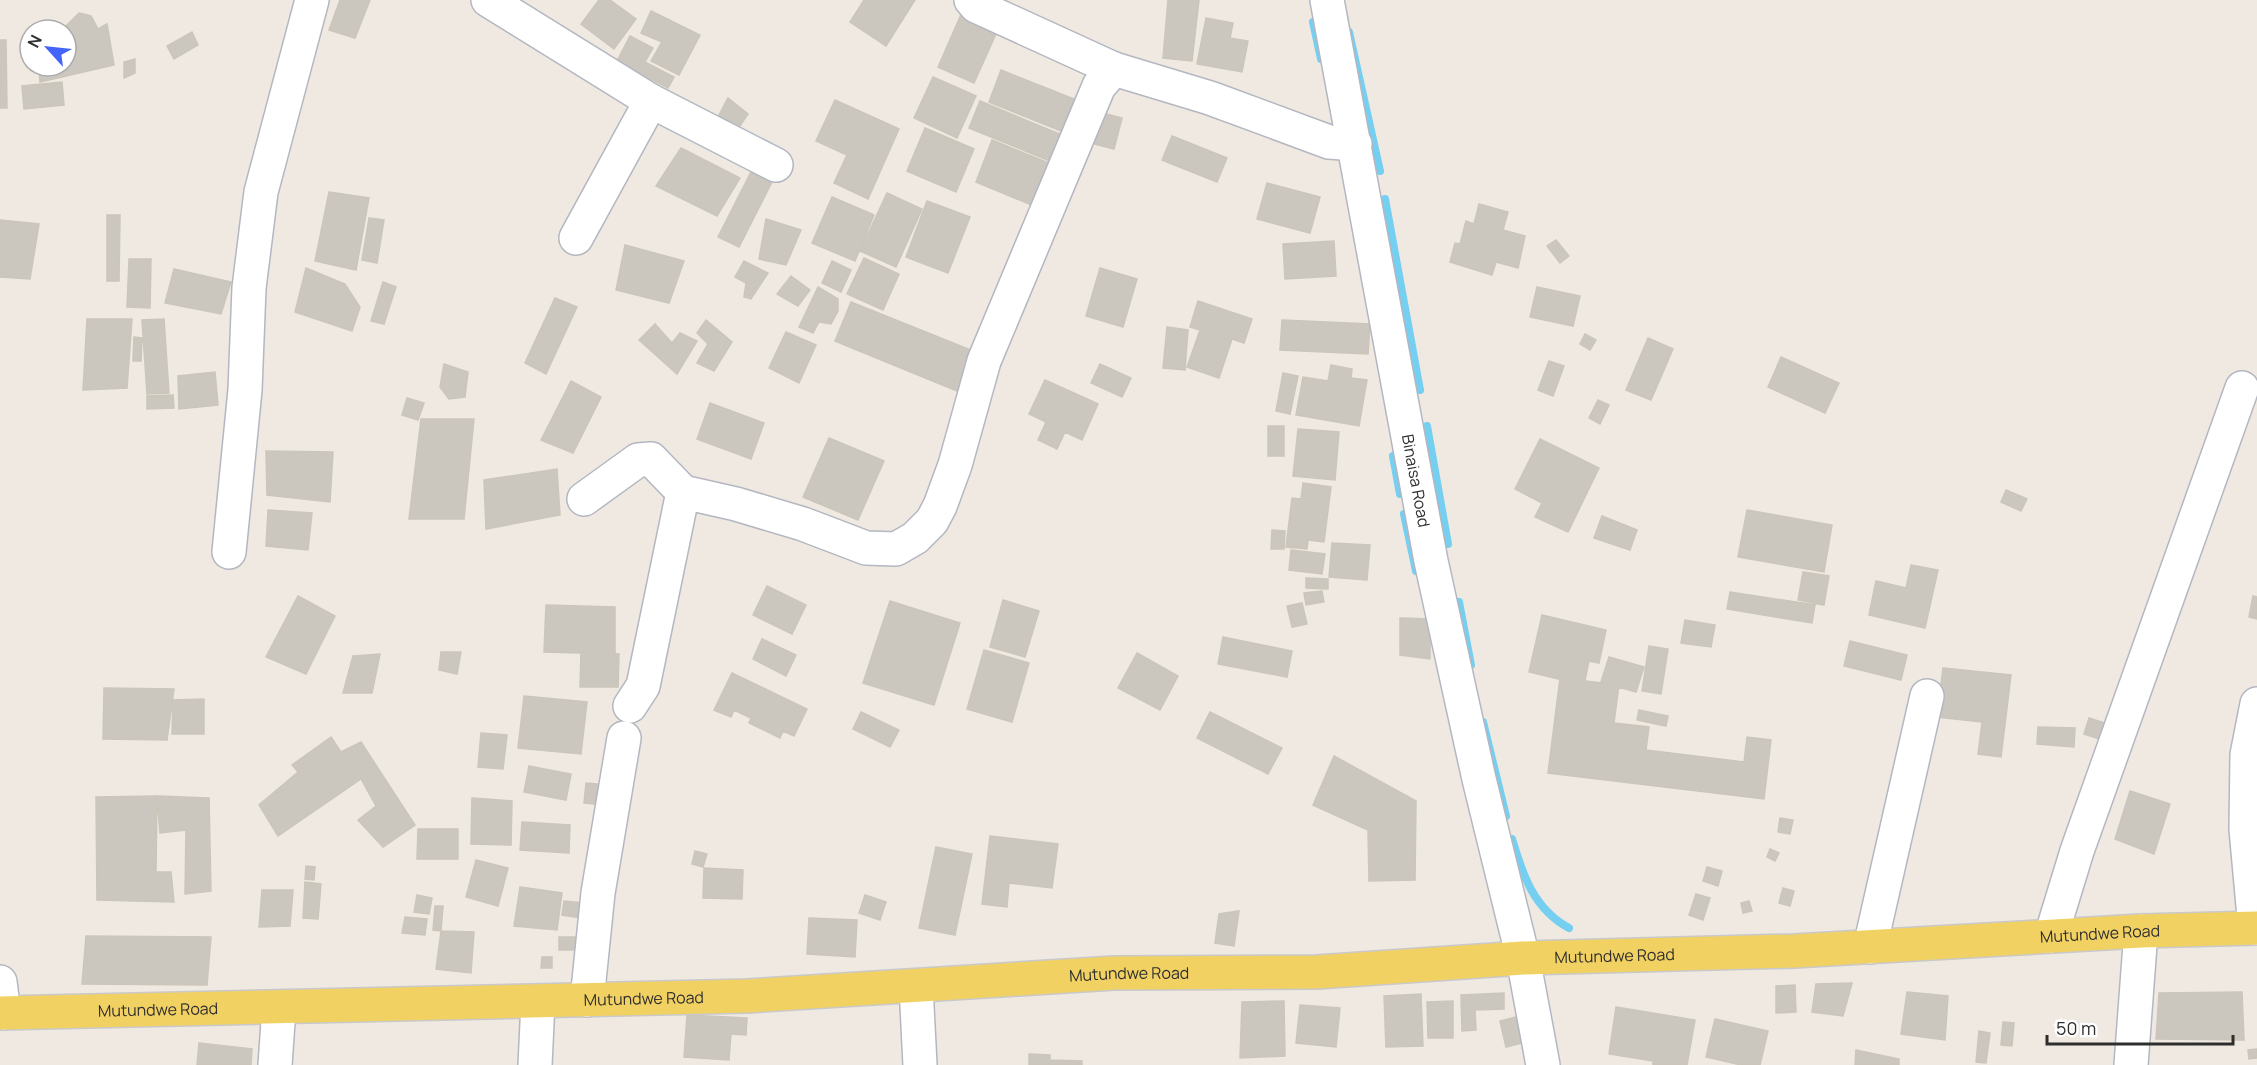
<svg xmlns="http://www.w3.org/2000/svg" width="2257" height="1065" viewBox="0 0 2257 1065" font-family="Manrope,sans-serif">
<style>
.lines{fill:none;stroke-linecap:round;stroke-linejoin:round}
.stream{stroke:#75cff0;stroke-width:8}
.building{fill:#cbc7bf;stroke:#cbc5ba;stroke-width:1.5}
.minor-casing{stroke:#b4b7c1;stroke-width:36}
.major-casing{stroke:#c9c9c9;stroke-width:36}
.minor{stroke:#fff;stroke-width:33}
.major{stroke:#f2d163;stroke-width:33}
.labels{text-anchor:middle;stroke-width:4.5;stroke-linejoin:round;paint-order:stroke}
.street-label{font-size:16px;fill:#2e2e2e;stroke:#fff}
</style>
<rect width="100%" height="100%" fill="#efe9e1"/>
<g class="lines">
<path class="stream" d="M1313,22L1321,59
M1349,32L1380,171
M1385,199L1420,390
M1427,426L1448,544
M1393,456L1400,494
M1404,514L1416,571
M1459,602L1471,665
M1483,722L1506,816
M1512,839C1523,876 1534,909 1569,928"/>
</g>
<path class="building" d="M340,0H370L355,38L329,30Z
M599,0H610L636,19L614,49L581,24Z
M864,0H915L886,46L850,22Z
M1168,0H1199L1192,61L1163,58Z
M963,10L999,27L974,83L938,67Z
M651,11L700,35L679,75L651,61L662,42L641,33Z
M79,13L91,16L98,29L107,24L114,65L40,82L39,66H66V30H62Z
M1206,18L1233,23L1230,38L1248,41L1242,72L1197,64Z
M192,32L198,45L174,59L167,46Z
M630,36L653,48L645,62L674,77L668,88L617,61Z
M0,40H6L7,108H0Z
M135,59V73L124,78V62Z
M1001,70L1079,101L1066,133L989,102Z
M933,77L976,96L957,138L914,118Z
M62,82L64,105L24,109L22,86Z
M728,98L748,114L738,129L718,117Z
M835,100L899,129L868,199L834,183L847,155L816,141Z
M980,101L1069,138L1057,164L969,128Z
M1099,112L1122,118L1114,149L1091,143Z
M925,128L974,149L956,192L907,171Z
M1172,136L1227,158L1217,182L1162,160Z
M992,140L1051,164L1034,206L976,182Z
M681,148L740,178L717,216L656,186Z
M751,172L772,182L739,247L718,237Z
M1267,183L1320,197L1310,233L1257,219Z
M329,192L369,198L356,270L315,261Z
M887,193L922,209L896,267L860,251Z
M832,197L874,215L855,261L812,243Z
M927,201L970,217L948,273L906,257Z
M1479,204L1508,212L1503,230L1525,236L1518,268L1496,262L1492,275L1450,262L1455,243L1460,244L1466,221L1474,224Z
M107,215H120L119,281H107Z
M369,218L384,220L377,263L362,260Z
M766,219L801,230L786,265L759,259Z
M0,220L39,224L30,279L0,277Z
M1556,240L1569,256L1560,263L1547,246Z
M1334,241L1336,276L1285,279L1283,244Z
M625,245L684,261L669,303L616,290Z
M864,258L899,274L883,310L847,294Z
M129,259H151L150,308L127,307Z
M744,261L768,273L751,299L744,297L746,283L735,277Z
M832,261L851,270L841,292L822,283Z
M306,268L345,284L360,307L352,331L295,312Z
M1100,268L1137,279L1123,327L1086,316Z
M174,269L231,282L221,314L165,303Z
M791,276L810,290L798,306L777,294Z
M383,282L396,287L384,324L371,321Z
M818,287L838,299V311L831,324L819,322L813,333L799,327Z
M1537,287L1580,296L1573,326L1530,317Z
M555,298L577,307L546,374L525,363Z
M1198,301L1252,319L1244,343L1232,339L1219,378L1187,367L1200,330L1190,327Z
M851,302L973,351L957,391L835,341Z
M87,319H132L127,388L83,390Z
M164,319L169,393L147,394L142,320Z
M706,320L732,342L714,371L697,363L708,344L697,333Z
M1282,320L1370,324L1368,354L1280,350Z
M655,324L672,343L680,333L697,341L677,374L639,340Z
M1167,327L1188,330L1185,370L1163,368Z
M786,332L816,345L799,383L769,368Z
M1585,334L1596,340L1590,350L1580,344Z
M134,337L142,338L141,361H133Z
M1648,338L1673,349L1651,400L1626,390Z
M1781,357L1839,383L1825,413L1768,387Z
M1549,361L1564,366L1553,396L1538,390Z
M444,364L468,372L465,397L449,399L440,387Z
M1100,364L1131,378L1122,397L1091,383Z
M1331,365L1352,369L1351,378L1367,380L1359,426L1296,415L1303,377L1328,381Z
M215,372L218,405L179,409L178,376Z
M1283,373L1298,376L1290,414L1276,411Z
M1045,380L1098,404L1082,440L1065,432L1057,449L1038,440L1046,422L1029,414Z
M571,381L601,397L573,453L541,440Z
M173,395L174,408L147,409V396Z
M407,398L424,403L418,420L402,415Z
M1598,400L1609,405L1600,424L1589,418Z
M710,403L764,423L751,459L697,439Z
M421,419H474L464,519H409Z
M1268,426H1284V456H1268Z
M1298,429L1339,432L1335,480L1293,476Z
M829,438L884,461L858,520L803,497Z
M1540,439L1599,468L1568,532L1535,517L1542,503L1515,489Z
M266,451L333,452L330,502L267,495Z
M557,469L560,515L486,529L484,480Z
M1303,483L1331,487L1324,542L1308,540L1307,549L1286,547L1292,498L1301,499Z
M2006,490L2027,499L2021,511L2001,502Z
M268,510L312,513L308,550L266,546Z
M1747,510L1832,525L1824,572L1738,557Z
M1602,516L1637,530L1630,550L1594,538Z
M1272,530L1285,531L1284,549H1271Z
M1332,543L1370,545L1367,580L1329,577Z
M1291,550L1325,554L1322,574L1289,570Z
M1911,565L1938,570L1925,628L1869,615L1876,581L1906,588Z
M1803,572L1829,576L1824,605L1798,600Z
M1306,578L1328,579V589L1306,588Z
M767,586L806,605L792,634L753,615Z
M1322,591L1324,602L1306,605L1304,593Z
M1730,592L1815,605L1812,623L1727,609Z
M298,596L335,616L306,674L266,657Z
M2253,596L2257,597V619L2249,617Z
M1003,600L1039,611L1025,657L990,647Z
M890,601L960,623L934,705L863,683Z
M1302,603L1307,624L1292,627L1287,606Z
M546,605L615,607V654L544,652Z
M1542,615L1606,630L1599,663L1589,661L1584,685L1529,672Z
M1400,618L1430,619V659L1400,655Z
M1685,620L1715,625L1711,647L1681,643Z
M1223,637L1292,651L1287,677L1218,664Z
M762,639L796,655L786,676L753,659Z
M1850,641L1907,655L1901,680L1844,666Z
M1649,646L1668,649L1661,694L1642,691Z
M984,650L1029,663L1012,722L967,709Z
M441,652H461L457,674L439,670Z
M581,653L619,654L618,687H580Z
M1137,653L1178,676L1160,710L1118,688Z
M380,654L372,693H343L353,656Z
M1609,657L1644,667L1636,692L1601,682Z
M1943,668L2011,675L2001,757L1978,754L1982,722L1937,717Z
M732,673L807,709L794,736L783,731L780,738L749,723L751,718L734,710L731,717L714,710Z
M1560,678L1619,685L1614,723L1649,727L1646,750L1744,762L1747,737L1771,740L1764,799L1548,773Z
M104,688L174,689L167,740L103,739Z
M524,696L587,702L581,754L518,748Z
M204,699V734H172L173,700Z
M1639,710L1668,716L1666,726L1637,720Z
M861,712L899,730L890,747L853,729Z
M1210,712L1282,748L1268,774L1197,738Z
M2089,718L2117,727L2112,743L2084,734Z
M2038,727L2075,728L2074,747L2037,744Z
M481,733L507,735L503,769L478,767Z
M331,737L341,752L361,742L415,825L383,847L358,820L376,806L361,779L278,836L259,805L298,772L292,765Z
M1334,756L1416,801L1415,880L1369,881L1368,830L1313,805Z
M529,766L571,774L566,800L524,792Z
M586,783L609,785L607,805L584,803Z
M2130,791L2170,804L2154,854L2115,839Z
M157,796L209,798L211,891L185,894L186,830L160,833Z
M157,796L156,872H171L174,902L97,900L96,797Z
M472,798L512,801L511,845L471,844Z
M1780,818L1793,820L1790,834L1778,832Z
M522,822L570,825L569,853L520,850Z
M418,829H458V859H417Z
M990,836L1058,844L1052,888L1009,883L1007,907L982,904Z
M936,847L972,854L955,935L919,928Z
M1770,849L1779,853L1775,861L1767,857Z
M695,851L707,854L703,867L692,864Z
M476,860L508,868L498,906L466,897Z
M306,866L315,867L314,880L305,879Z
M1707,867L1722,871L1718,886L1703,881Z
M704,868L743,870L742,899L703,898Z
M305,882L321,884L318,919L303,918Z
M520,887L562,893L557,930L514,926Z
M1783,888L1794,891L1790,906L1779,903Z
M262,890H293L290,926L259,927Z
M1696,894L1710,898L1703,920L1689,915Z
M417,895L432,898L429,914L414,912Z
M865,895L886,902L880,920L859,913Z
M564,901L583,903L581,918L562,915Z
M1749,901L1752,911L1743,913L1741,903Z
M435,906H443L441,931L433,930Z
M1239,911L1234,946L1215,943L1219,914Z
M405,917L427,919L425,935L402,933Z
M809,918L857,920L855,957L807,954Z
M441,931L474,932L471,973L436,969Z
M86,936L211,937L207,985L82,984Z
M559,937H575V950H559Z
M542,957H552V968H541Z
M1852,983L1843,1016L1812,1012L1816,984Z
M1795,985L1796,1012L1776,1013V986Z
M1907,992L1948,996L1945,1040L1901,1034Z
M2242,992L2244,1040L2156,1039L2159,993Z
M1504,993V1009L1475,1010L1476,1030L1462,1031L1461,995Z
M1421,994L1423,1046L1386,1047L1384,996Z
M1284,1001L1285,1056L1240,1058L1242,1002Z
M1453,1001V1038H1428L1427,1002Z
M1300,1005L1340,1008L1336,1047L1296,1043Z
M1616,1007L1695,1020L1687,1065H1653V1061L1609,1054Z
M687,1015L747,1018L746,1035L731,1034L729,1060L684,1057Z
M1516,1017L1522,1043L1506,1047L1500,1021Z
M1715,1019L1768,1031L1760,1065H1741L1706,1057Z
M2003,1022L2014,1023L2012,1046L2001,1045Z
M1979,1031L1990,1033L1986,1063L1976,1062Z
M199,1043L252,1049L251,1065H197Z
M2257,1049V1058L2249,1059L2248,1050Z
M1856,1050L1899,1059V1065H1855Z
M1029,1054L1050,1055V1060L1082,1061V1065H1029Z"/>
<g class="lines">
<g class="minor-casing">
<g id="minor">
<path d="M488,0L651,101L776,165"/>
<path d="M971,0L976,6L1114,69"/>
<path id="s1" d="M1327,0L1431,561L1479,779L1523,958L1543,1065"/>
<path d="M576,238L651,101"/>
<path d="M584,499L638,460L651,459L683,492"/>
<path d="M229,552L245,390L249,288L261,192L312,0"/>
<path d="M630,706L643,686L683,492L736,504L803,524L866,548L896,549L915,538L932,521L940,506L955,465L984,361L1099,86L1114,69L1210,98L1329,142L1355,144"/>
<path d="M2255,928L2246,829L2247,755L2257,704"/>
<path d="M2051,936L2077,851L2242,388"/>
<path d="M1870,947L1927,696"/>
<path d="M0,982L4,1013"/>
<path d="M916,986L920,1065"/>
<path d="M587,1000L598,893L624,738"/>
<path d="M275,1065L279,1008"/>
<path d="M535,1065L538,1002"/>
<path d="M2131,1065L2141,931"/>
</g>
</g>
<g class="major-casing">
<g id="major">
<path id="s2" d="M0,1013L747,996L1114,973L1317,972L1523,958L1794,951L2141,931L2257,928"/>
</g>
</g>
<use href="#minor" class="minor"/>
<use href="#major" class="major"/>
</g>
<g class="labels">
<g class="street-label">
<text dy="6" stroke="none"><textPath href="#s1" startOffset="489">Binaisa Road</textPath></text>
<text dy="6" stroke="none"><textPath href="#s2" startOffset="2102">Mutundwe Road</textPath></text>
<text dy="6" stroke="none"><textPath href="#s2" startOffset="1616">Mutundwe Road</textPath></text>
<text dy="6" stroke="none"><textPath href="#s2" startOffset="1130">Mutundwe Road</textPath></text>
<text dy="6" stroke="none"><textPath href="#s2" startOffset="644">Mutundwe Road</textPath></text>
<text dy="6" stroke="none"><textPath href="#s2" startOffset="158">Mutundwe Road</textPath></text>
</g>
</g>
<g transform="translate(48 48) rotate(297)"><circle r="28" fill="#ffffff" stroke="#ababab" stroke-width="1.5"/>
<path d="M0-4.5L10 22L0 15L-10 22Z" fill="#4264fb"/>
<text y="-9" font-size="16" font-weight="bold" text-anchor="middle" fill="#2e2e2e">N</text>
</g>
<path d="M2047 1035v9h186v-9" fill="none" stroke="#2e2e2e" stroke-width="3"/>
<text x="2056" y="1035" font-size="18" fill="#2e2e2e" stroke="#ffffff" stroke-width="4.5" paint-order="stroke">50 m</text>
</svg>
